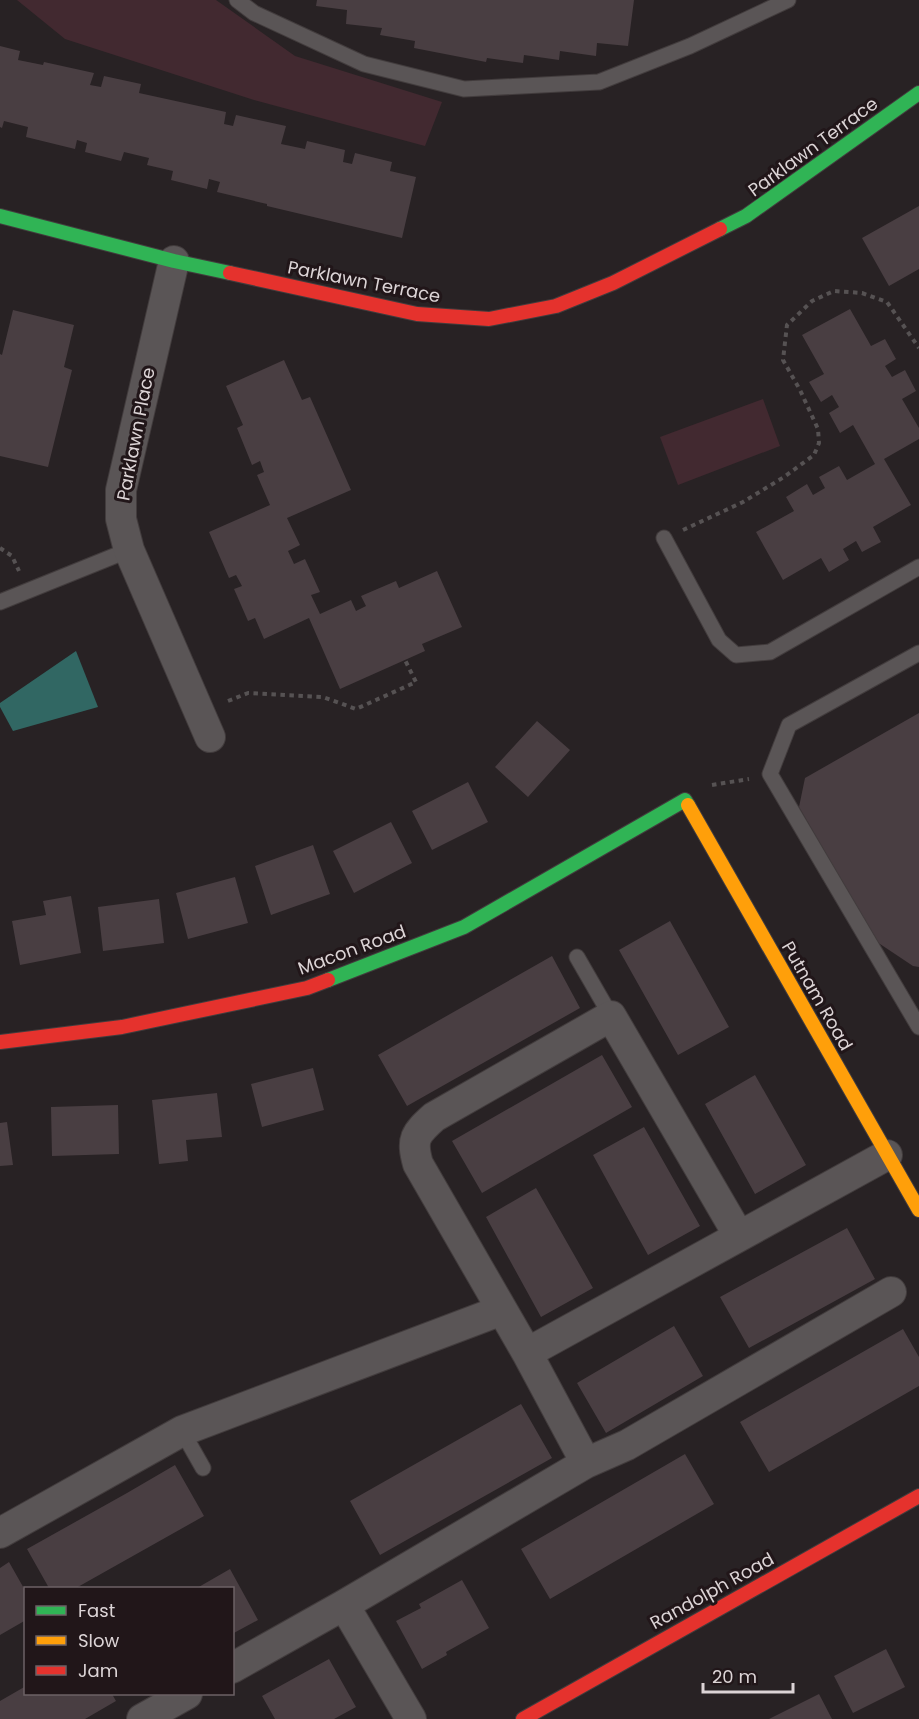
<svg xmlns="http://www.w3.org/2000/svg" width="919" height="1719" viewBox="0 0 919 1719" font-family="Poppins,sans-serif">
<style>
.green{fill:#422930}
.water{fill:#316763}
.building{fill:#493e42}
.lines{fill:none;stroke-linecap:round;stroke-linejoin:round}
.lane-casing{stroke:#423c3d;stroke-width:17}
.street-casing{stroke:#423c3d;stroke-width:32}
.fast-casing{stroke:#423c3d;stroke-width:16}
.slow-casing{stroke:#423c3d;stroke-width:16}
.jam-casing{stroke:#423c3d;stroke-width:16}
.path{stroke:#565253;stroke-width:4;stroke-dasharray:4.5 4.5;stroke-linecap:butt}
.lane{stroke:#5a5556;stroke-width:15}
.street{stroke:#5a5556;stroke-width:30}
.fast{stroke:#30b455;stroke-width:14}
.slow{stroke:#ff9f0a;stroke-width:14}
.jam{stroke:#e5322d;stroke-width:14}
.labels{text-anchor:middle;stroke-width:6;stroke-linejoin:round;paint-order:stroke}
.street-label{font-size:18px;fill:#dcd4d6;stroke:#211619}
</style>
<rect width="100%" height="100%" fill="#282224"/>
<path class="green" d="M17,0H216L295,56L442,102L425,146L254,100L65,39Z
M763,399L780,446L678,485L660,437Z"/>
<path class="water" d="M76,651L98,707L13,731L0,707V703Z"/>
<path class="building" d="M317,0H634L628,46L597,43L596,56L560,51L559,60L524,55L523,63L487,58L486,62L414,48L415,41L380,35L382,28L346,24L347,10L316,6Z
M0,46L20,51L18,60L43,65L44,62L94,73L90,85L101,87L104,76L141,84L139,93L226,112L224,124L233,126L236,115L286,126L281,144L305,149L307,141L345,150L343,162L352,164L355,153L392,162L390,171L416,177L402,238L267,206V204L217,192L220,182L209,179L207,189L171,180L173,171L147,165L149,158L124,152L121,161L85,152L87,143L77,140L75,149L26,137L28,127L4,121L2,128L0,127Z
M919,206V269L889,286L862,238Z
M850,309L871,346L885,339L896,359L885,366L892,377L905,370L916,391L902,399L919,428V439L884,459L911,505L873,527L881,542L862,552L856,541L843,549L849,560L829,572L821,558L783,580L756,532L794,511L786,497L807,484L813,495L825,488L819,477L839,466L847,480L875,464L853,425L840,433L829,413L839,407L832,395L821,402L809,382L824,374L802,335Z
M13,310L74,325L64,367L72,370L48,467L0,456V354L2,355Z
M284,360L302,400L310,397L351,490L287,518L300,545L288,551L294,564L305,559L320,592L311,595L320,614L351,600L356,611L366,606L361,596L396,581L399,588L437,571L462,627L422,644L425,651L340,689L309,618L264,639L255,618L248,621L234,589L242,586L236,575L229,578L209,532L270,505L257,475L264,472L260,461L252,465L237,428L243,425L226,386Z
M919,713V967L913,966L877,942L799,807L805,778Z
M537,721L570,750L528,797L495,767Z
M468,782L488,822L432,850L412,811Z
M391,822L412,863L354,893L333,851Z
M313,845L330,894L271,915L255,866Z
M235,877L248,923L188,939L176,893Z
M71,896L81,953L20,965L12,921L46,915L43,901Z
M159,899L164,943L103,951L98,907Z
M670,921L729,1027L678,1055L619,950Z
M552,956L580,1008L407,1106L378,1055Z
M602,1055L632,1107L482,1193L452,1141Z
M313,1068L324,1110L262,1127L251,1084Z
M755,1075L806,1165L755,1194L705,1104Z
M217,1093L222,1137L186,1140L188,1161L159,1164L152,1100Z
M118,1105L119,1154L52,1156L51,1107Z
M7,1122L13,1165L0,1166V1123Z
M644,1127L700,1226L648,1255L593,1155Z
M536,1188L593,1288L541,1317L486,1217Z
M847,1228L875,1279L749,1348L720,1297Z
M674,1326L703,1376L606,1433L577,1383Z
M903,1329L919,1357V1386L769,1472L740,1422Z
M521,1404L552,1458L380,1555L350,1501Z
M685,1454L714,1504L550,1599L521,1549Z
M175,1465L204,1516L76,1588H49L27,1549L127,1493Z
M9,1562L26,1592V1620L0,1635V1568Z
M230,1569L258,1620L232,1634V1588H197Z
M462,1580L489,1628L446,1652L447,1655L422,1669L396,1621L421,1608L419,1604Z
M886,1649L905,1687L853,1713L834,1676Z
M329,1659L356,1707L334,1719H275L262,1696Z
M26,1686V1694H112L116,1701L85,1719H0V1701Z
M819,1694L832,1719H769Z"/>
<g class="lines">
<g class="lane-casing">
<path id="lane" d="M237,0L254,13L364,64L464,89L599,82L690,46L788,0
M664,538L719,640L736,655L770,652L919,567
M0,602L129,550
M919,653L789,725L770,774L919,1027
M577,957L611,1016
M182,1431L203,1468"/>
</g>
<g class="street-casing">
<path id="street" d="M174,261L121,490V519L129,550L210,737
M527,1353L887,1155
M586,1463L527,1353L418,1164C411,1139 415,1134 434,1117L611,1016L739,1236
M0,1533L182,1431L502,1310
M344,1605L411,1719
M232,1668L344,1605L586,1463L627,1445L891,1292
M142,1719L187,1694"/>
</g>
<g class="fast-casing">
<path id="fast" d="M0,216L174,261L230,273
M720,229L746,216L919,93
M328,980L464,927L685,800L688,805"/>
</g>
<g class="slow-casing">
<path id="slow" d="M688,805L919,1210"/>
</g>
<g class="jam-casing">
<path id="jam" d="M230,273L417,314L489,319L556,306L613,283L720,229
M0,1042L122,1027L307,988L328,980
M523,1719L919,1496"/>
</g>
<path class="path" d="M683,530L743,502L784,477L814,455L819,443L818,429L800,390L783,360L787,325L812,301L834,291L862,293L887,302L919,348
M0,548L12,556L19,571
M228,701L248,693L323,697L356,709L416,682L405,660
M712,785L749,779"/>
<use href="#lane" class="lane"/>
<use href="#street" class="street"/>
<use href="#fast" class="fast"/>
<use href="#slow" class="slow"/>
<use href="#jam" class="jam"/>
</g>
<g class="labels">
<g class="street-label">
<text transform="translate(813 147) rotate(-36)" y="6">Parklawn Terrace</text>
<text transform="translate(364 282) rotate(11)" y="6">Parklawn Terrace</text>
<text transform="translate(136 434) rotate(-79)" y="6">Parklawn Place</text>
<text transform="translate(352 950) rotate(-20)" y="6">Macon Road</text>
<text transform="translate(817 996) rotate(60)" y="6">Putnam Road</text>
<text transform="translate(712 1591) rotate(-29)" y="6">Randolph Road</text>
</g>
</g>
<rect x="24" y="1587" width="210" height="108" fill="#211619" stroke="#6c6265" stroke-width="1.5"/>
<rect x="36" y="1606" width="30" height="9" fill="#30b455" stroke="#6c6265" stroke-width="1.5"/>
<text x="78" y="1617" font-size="18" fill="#dcd4d6">Fast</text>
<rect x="36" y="1636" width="30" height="9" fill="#ff9f0a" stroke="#6c6265" stroke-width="1.5"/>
<text x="78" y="1647" font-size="18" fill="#dcd4d6">Slow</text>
<rect x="36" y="1666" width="30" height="9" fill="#e5322d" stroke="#6c6265" stroke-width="1.5"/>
<text x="78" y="1677" font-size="18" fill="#dcd4d6">Jam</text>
<path d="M703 1683v9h90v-9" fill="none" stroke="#dcd4d6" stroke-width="3"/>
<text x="712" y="1683" font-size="18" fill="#dcd4d6" stroke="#211619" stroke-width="4.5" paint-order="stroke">20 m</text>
</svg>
